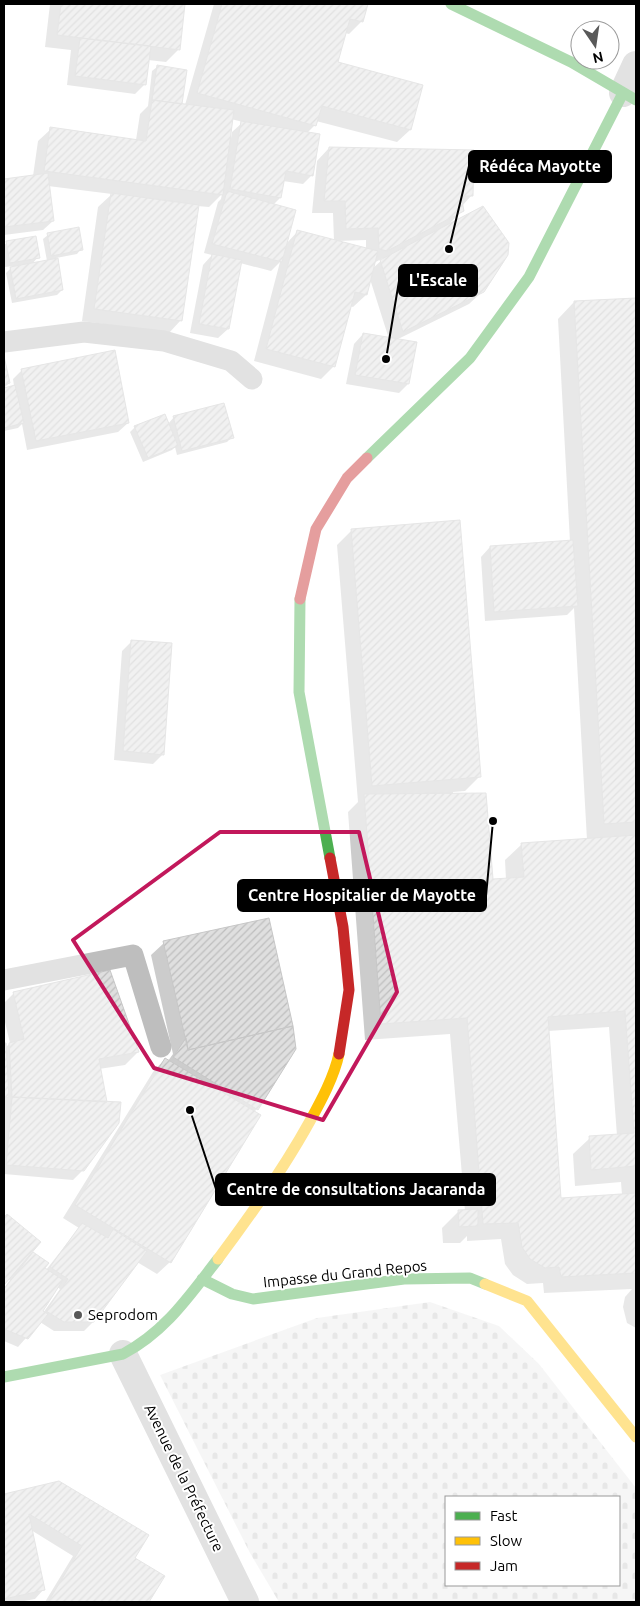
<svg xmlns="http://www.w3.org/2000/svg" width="640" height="1606" viewBox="0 0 640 1606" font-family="Ubuntu,sans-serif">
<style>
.cemetery{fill:url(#cemetery-stones);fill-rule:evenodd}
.shadow{fill:#0003;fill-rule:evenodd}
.building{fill:url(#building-hatch);stroke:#c7c7c7}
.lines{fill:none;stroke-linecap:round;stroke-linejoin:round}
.lane{stroke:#bebebe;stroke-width:21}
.street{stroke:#bebebe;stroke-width:28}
.fast{stroke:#4caf50;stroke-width:11}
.slow{stroke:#ffc107;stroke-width:11}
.jam{stroke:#c62828;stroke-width:11}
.marked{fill:none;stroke:#c2185b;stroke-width:4;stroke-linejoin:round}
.poi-dot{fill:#595959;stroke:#fff;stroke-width:2}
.labels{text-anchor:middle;stroke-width:4;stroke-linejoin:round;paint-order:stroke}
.street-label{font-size:15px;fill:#000;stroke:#fff}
.poi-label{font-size:15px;fill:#000;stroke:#fff;text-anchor:start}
.leader{fill:none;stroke:#000;stroke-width:2}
.callout-dot{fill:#000;stroke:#fff;stroke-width:2}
.callout{fill:#000;stroke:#000;stroke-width:2}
.callout-label{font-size:16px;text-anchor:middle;font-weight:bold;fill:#fff}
</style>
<defs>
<pattern id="cemetery-stones" width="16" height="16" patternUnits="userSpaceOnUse" patternTransform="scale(1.25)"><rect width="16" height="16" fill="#ececec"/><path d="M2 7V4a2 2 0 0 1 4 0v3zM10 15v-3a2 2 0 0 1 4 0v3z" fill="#c9c9c9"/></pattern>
<pattern id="building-hatch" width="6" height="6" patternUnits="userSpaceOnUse" patternTransform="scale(1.25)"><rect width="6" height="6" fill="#dfdfdf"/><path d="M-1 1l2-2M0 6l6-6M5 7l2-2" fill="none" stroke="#bebebe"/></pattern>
</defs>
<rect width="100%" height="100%" fill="#fff"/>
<path class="cemetery" d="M430,1302L499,1326L539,1364L636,1488V1602H279L250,1553L160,1375L317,1318ZM446,1497H619V1585H446Z"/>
<path class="shadow" d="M50,4H184L178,50L166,62L148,60L145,84L135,94L67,85L71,50L45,47Z
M214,4H367L362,21L349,34L345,33L337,63L410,130L397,142L316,121L315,125L307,133L312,175L303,184L283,181L280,198L273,205L286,244L298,231L334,241L333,213H312L317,161L329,148L472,195L462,206L463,210L448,225L483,291L469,304L396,340L408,384L399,393L346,384L354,344L363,334L389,339L370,279L366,295L353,307L350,306L334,366L321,379L254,361L280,262L271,271L240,263L228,329L218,338L190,333L203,265L212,255L204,253L218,202L221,199L222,194L209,207L197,206L181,320L169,333L82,321L98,207L112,194L48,186L53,221L43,230L4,235V180L33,176L38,141L51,129L136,140L140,114L148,106L152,71L157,67L181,105H185ZM231,119L243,122L232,132L231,138H229ZM366,240V249L337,241ZM383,258V259L372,269L374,263Z
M48,235L81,249L77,254L56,258L62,290L57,295L12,303L6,273L13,266L5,267L4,245L7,243L38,257L32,264L47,261L43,239Z
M636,299V1328L627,1323L623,1307L625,1297L632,1289L544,1293L543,1283L527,1284L513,1275L505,1264L501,1239L467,1241V1236L460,1243H443L442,1228L459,1211H465L450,1034L365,1040L348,812L358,802L337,545L352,530L480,776L465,791L453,792V794L492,881L506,880L505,860L522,844L587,840L574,608L567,615L485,621L481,557L490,547L570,542L558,319L574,302ZM609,1027L617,1136L590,1138L573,1154L575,1186L621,1182L622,1195L560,1199L548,1031Z
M4,358L9,383L4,388Z
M22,370L128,423L118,432L27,450L22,424L18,428L4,431V389L14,386L13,379Z
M174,417L232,437L227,442L177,455L175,447L172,450L143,462L130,432L135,427L168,424Z
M131,642L163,754L153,764L114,760L122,651Z
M164,943L257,1109L254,1112L170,1262L157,1274L137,1262L94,1321L84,1331H54L40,1322L18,1347L4,1341V1288L10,1280L8,1279L4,1284V1219L7,1215L31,1252L47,1263L43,1268L46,1270L79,1228L63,1218L153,1072L165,1059L168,1061L173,1054L151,955ZM57,1287L60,1289L43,1313L41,1311Z
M13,994L138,1052L125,1065L99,1069L106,1103L83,1170L73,1180L4,1174V1044L5,1048L10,1043L4,1018V1003Z
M59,1483L133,1558L163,1576L147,1602H45L73,1556L31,1530L44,1589L35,1599L19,1602H4V1495Z"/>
<path class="building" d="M61,4H185L180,50L57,35Z
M222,4H368L363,22L350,19L338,62L423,85L411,130L322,106L316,126L197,93Z
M80,38L151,46L146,85L75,76Z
M157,65L187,70L182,104L152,100Z
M152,100L234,110L223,195L44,171L50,127L146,141Z
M241,121L320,134L313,176L286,171L281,198L230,189Z
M329,147L474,150L473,196H461L464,211L387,251L379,249L378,228L346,229L345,201H324Z
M48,173L54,221L4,227V179Z
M227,191L296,210L282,262L212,244Z
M111,193L199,205L182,321L94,309Z
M483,206L509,243L508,255L484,292L403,332L380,260Z
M79,227L83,250L51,256L47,233Z
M297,230L378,251L367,295L355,292L335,367L266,349Z
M36,236L40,258L10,263L6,241Z
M212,254L242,260L229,329L199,324Z
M58,258L63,290L16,299L10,267Z
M636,298V822L604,824L574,301Z
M363,333L417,342L409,384L355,375Z
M115,350L129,423L36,441L21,369Z
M4,356L10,383L4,385Z
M15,385L24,423L4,428V388Z
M224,403L234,438L182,451L173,416Z
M165,414L178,446L148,458L134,426Z
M460,520L481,777L372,786L351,529Z
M573,540L578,606L494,612L490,546Z
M131,640L172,643L164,755L123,751Z
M486,793L493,879L524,877L521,843L636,835V1166L591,1170L589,1136L634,1133L625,1011L548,1017L561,1198L636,1193V1273L561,1277L559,1267L545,1268L530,1259L522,1247L518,1223L483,1224L467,1018L381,1024L364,794Z
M269,918L293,1026L188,1050L163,941Z
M110,970L139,1052L99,1059L107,1102L12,1097L9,1043L24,1039L13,992Z
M293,1026L296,1049L258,1110L173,1057L186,1038L188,1050Z
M4,1043H6L9,1097L4,1098Z
M165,1058L261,1115L171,1263L75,1205Z
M12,1097L121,1102L119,1123L84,1171L6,1165Z
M478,1209V1226L459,1227L458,1210Z
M7,1214L41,1242L4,1285V1217Z
M82,1223L108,1238L113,1229L147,1251L94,1322H64L46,1311L68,1279L50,1267Z
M33,1252L49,1263L45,1268L63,1280L43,1311L48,1314L28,1339L4,1329V1289Z
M59,1481L149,1535L135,1558L165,1576L149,1602H48L82,1546L29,1514L45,1590L4,1599V1494Z"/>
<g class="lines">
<path class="lane" d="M4,342L84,332L164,341L231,361L252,379
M4,980L133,955L161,1047"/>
<path class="street" d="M623,93L636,65
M123,1354L245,1602"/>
<path class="fast" d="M451,4L571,62L636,100
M367,458L470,358L529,277L623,93
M300,599L299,692L330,858
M202,1279L232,1294L253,1299L404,1279L470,1278L485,1284
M4,1377L123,1354C166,1331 189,1296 218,1259"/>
<path class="slow" d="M218,1259C251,1215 283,1170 310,1121C321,1101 334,1077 339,1054
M485,1284L527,1301L636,1437"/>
<path class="jam" d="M300,599L316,529L347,478L367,458
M330,858L343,927L349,990L339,1054"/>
</g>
<path d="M0 0H640V1606H0ZM220,832H359L397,992L323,1120L154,1068L73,940Z" fill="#fff" fill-opacity=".55" fill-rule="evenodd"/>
<path class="marked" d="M220,832H359L397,992L323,1120L154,1068L73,940Z"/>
<circle class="poi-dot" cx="78" cy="1315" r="5"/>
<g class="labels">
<g class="street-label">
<text transform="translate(345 1274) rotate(-6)" y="5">Impasse du Grand Repos</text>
<text transform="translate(184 1478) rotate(64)" y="5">Avenue de la Préfecture</text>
</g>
<g class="poi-label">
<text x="88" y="1320">Seprodom</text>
</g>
</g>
<path class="leader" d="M449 249L469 166M386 359L399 281M493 821L486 896M190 1110L216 1189"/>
<g class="callout-dot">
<circle cx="449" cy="249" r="5"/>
<circle cx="386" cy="359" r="5"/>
<circle cx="493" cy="821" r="5"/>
<circle cx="190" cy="1110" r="5"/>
</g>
<g class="callout">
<rect x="469" y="151" width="142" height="31" rx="5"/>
<rect x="399" y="265" width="78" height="31" rx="5"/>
<rect x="238" y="880" width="248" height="31" rx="5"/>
<rect x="216" y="1174" width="279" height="31" rx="5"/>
</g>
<g class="callout-label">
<text x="540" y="172">Rédéca Mayotte</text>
<text x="438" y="286">L'Escale</text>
<text x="362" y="901">Centre Hospitalier de Mayotte</text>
<text x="356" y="1195">Centre de consultations Jacaranda</text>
</g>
<rect width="640" height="1606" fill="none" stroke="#000000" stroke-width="10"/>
<rect x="445" y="1496" width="175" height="90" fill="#ffffff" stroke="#999999"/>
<rect x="455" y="1512" width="25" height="8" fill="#4caf50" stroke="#999999"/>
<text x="490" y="1521" font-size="15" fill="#000000">Fast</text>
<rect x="455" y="1537" width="25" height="8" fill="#ffc107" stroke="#999999"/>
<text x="490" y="1546" font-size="15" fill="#000000">Slow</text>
<rect x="455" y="1562" width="25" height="8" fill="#c62828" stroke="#999999"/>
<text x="490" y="1571" font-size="15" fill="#000000">Jam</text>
<g transform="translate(595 45) rotate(167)"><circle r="24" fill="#ffffff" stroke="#999999"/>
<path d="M0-4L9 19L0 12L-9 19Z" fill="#595959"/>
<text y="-8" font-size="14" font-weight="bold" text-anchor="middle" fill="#000000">N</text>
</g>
</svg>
